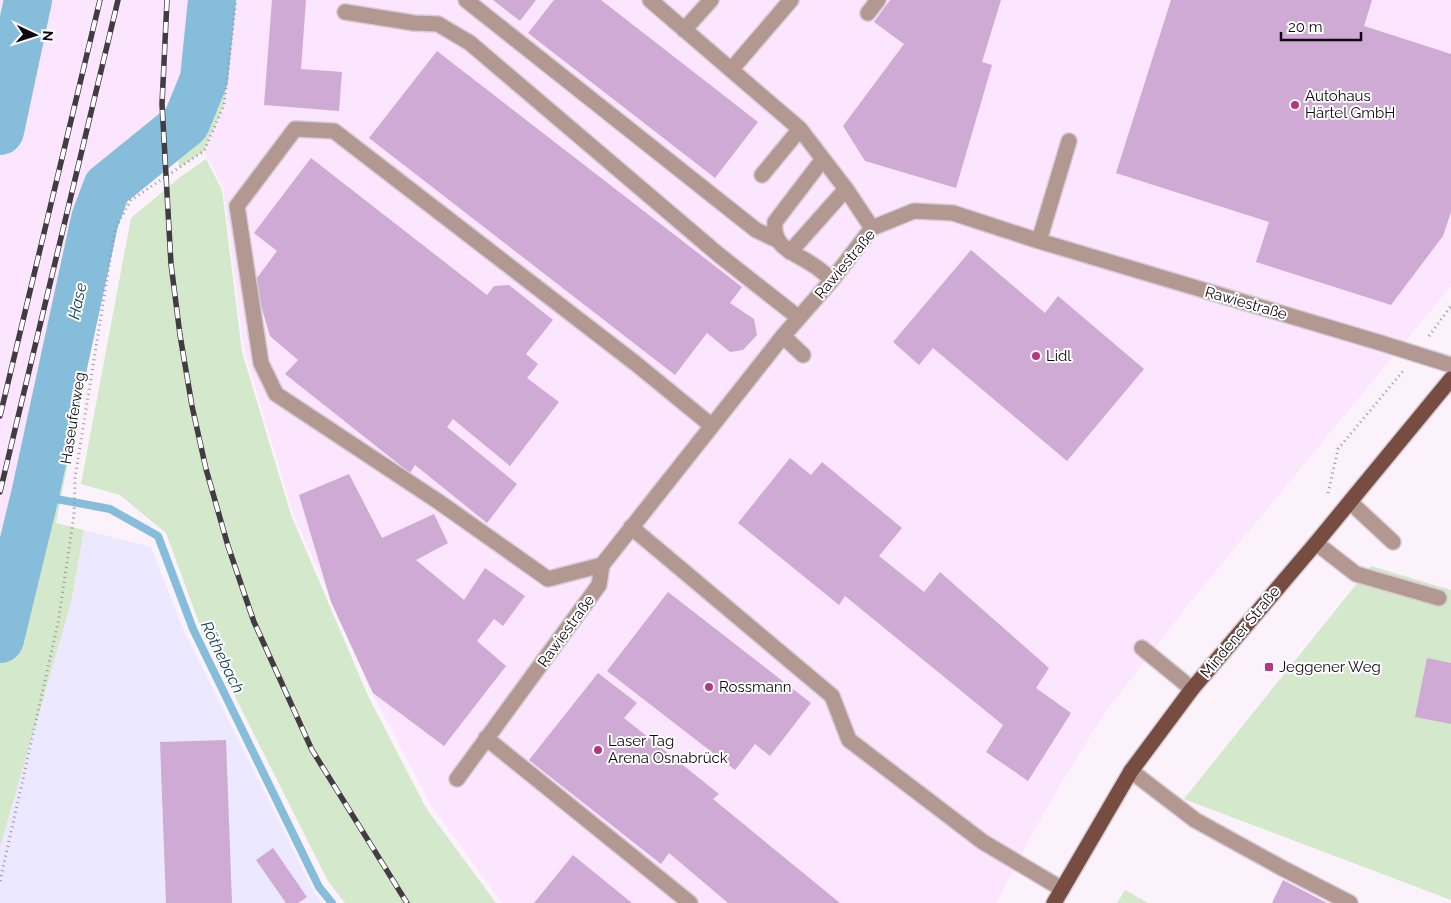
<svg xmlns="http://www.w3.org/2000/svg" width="1451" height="903" viewBox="0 0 1451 903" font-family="Raleway,sans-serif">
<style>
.built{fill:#fbe5ff}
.industrial{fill:#ebe8ff}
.green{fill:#d4e8cb}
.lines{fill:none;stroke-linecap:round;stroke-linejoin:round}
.stream{stroke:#85bddb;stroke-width:8}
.river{stroke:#85bddb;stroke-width:48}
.building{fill:#cfaad5}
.minor-casing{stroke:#d5cdd6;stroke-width:18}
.major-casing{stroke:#d5cdd6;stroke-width:18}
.path{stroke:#9d949e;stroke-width:3;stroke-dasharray:1 4;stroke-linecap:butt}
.minor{stroke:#b29891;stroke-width:15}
.major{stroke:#774c41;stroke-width:15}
.rail-casing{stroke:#433b44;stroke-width:5.5}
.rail{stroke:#fff;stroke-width:4;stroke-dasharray:11;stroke-linecap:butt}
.poi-dot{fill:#b63682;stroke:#fff;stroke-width:2}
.labels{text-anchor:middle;stroke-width:4;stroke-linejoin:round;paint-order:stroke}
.poi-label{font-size:15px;fill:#0f0810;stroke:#fff;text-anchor:start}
.street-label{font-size:15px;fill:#0f0810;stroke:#fff}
.water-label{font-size:16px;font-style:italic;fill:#0d3d52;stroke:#fff}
</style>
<rect width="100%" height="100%" fill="#fbf2fc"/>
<path class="built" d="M0,0H212L204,79L186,123L140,160L90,171L61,313L26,476L0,579Z
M236,0H1451V286L1187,606L1104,714L1060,785L1030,838L996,903H502L431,805L370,689L293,513L244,349L223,187L204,151L224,105Z"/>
<path class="industrial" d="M84,530L151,547L184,631L314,892L322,903H0V847L71,603Z"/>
<path class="green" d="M212,0H236L224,105L204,151L179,168L176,131L186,123L204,79Z
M206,159L222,190L242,352L291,515L368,696L426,808L496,903H345L328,881L202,631L166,533L120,495L81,484L131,218L179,178Z
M128,162L56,523L84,530L71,603L0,847V579L26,475L61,313L90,171Z
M1371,566L1451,590V900L1184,799Z
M1125,890L1148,903H1117Z"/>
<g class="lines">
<path class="stream" d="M35,495L110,509L158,536L193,629L319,887L332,903"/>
<path class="river" d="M0,131L28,0
M0,639L35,495L95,219L107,187L186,123L204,79L212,0"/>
</g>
<path class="building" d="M272,0H306L301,69L342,72L339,111L264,105Z
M493,0H536L520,21Z
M554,0H601L758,122L715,178L528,33Z
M890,0H1001L982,62L992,65L956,188L865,161L843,126L904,44L874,22Z
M1171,0H1372L1364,26L1451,54V212L1443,236L1391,305L1256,262L1269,222L1116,173Z
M437,51L742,287L730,303L754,319L757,335L743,350L730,352L707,333L675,375L369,138Z
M311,158L487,295L494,286L509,285L553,320L526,354L538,364L527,378L559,402L510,466L453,419L447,427L517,484L487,523L415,465L410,473L285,374L298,360L270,336L254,282L277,251L254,233Z
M971,250L1045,313L1058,296L1144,369L1067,461L933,348L919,365L893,342Z
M790,458L811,475L822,462L902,528L879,556L924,592L940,572L1049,668L1036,688L1071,713L1028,781L986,752L1003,725L845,596L839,605L738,523Z
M349,474L382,538L434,514L448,543L416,560L464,600L485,568L525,596L503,626L494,619L477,641L506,666L444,746L373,693L331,602L299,495Z
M668,592L811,703L770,756L755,744L735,770L607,671Z
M1427,658L1451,663V724L1415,717Z
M598,673L637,703L624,718L719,794L713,799L840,903H728L669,853L661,864L529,760Z
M226,740L232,903H166L160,742Z
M273,848L307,897L298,903H286L256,860Z
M573,855L632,903H534Z
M1283,880L1327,903H1272Z"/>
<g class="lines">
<g class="minor-casing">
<path id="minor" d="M466,0L756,230L777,240
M650,0L800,129L846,189L872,228
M345,12L414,23L438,24L470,43L719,255L799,318
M868,13L878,0
M684,30L711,0
M731,70L791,0
M823,159L775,222C772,249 795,252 813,265C820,269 826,275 832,280
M762,175L800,129
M1039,241L1069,141
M790,252L846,189
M783,336L803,355
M1350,502L1393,542
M631,527L832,696L849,740L983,842L1062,889
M1316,543L1356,574L1439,598
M602,565L548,579L439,502L276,394L261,363L237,206L295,129L334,131L635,363L712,426
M1142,648L1192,689
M486,738L690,903
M1131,771L1195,820L1282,868L1350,903
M457,779L599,585L602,565L783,336L832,280L872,228L914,211L953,213L1039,241L1381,343L1451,365"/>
</g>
<g class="major-casing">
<path id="major" d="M1054,903L1131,771L1192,689L1316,543L1451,379"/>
</g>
<path class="path" d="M1429,336L1451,306
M1328,493L1338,449L1403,371
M0,881L58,623L74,515L75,478L115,229L131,200L204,151L224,105L236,0"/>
<use href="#minor" class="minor"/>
<use href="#major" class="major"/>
<g class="rail-casing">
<path id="rail" d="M167,0L162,104L171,264L180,335L192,406L206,469L228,546L254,622L312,750L407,903
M0,416L100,0
M0,492L118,0"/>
</g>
<use href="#rail" class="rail"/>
</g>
<g class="poi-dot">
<circle cx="1295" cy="105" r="5"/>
<circle cx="1036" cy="356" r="5"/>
<rect x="1264" y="662" width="10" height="10" rx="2.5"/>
<circle cx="709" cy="687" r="5"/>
<circle cx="598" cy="750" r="5"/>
</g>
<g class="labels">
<g class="poi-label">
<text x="1305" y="101">Autohaus<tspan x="1305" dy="17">Härtel GmbH</tspan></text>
<text x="1046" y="361">Lidl</text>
<text x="1279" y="672">Jeggener Weg</text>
<text x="719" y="692">Rossmann</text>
<text x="608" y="746">Laser Tag<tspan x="608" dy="17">Arena Osnabrück</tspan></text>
</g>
<g class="street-label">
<text transform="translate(845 264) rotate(-50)" y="5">Rawiestraße</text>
<text transform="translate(1246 303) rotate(16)" y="5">Rawiestraße</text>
<text transform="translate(73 418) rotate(-81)" y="5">Haseuferweg</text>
<text transform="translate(566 631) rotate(-54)" y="5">Rawiestraße</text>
<text transform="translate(1240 632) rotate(-50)" y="5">Mindener Straße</text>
</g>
<g class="water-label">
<text transform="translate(77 301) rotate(-78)" y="6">Hase</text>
<text transform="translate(223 657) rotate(64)" y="6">Röthebach</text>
</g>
</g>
<g transform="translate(35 35) rotate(94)" stroke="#ffffff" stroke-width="4" paint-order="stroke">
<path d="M0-4L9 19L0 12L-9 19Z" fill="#0f0810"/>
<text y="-8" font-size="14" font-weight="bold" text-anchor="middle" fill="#0f0810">N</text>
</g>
<path d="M1281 32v8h80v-8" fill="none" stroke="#0f0810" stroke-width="2.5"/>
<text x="1288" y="32" font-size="15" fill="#0f0810" stroke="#ffffff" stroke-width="4" paint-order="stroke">20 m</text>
</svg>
